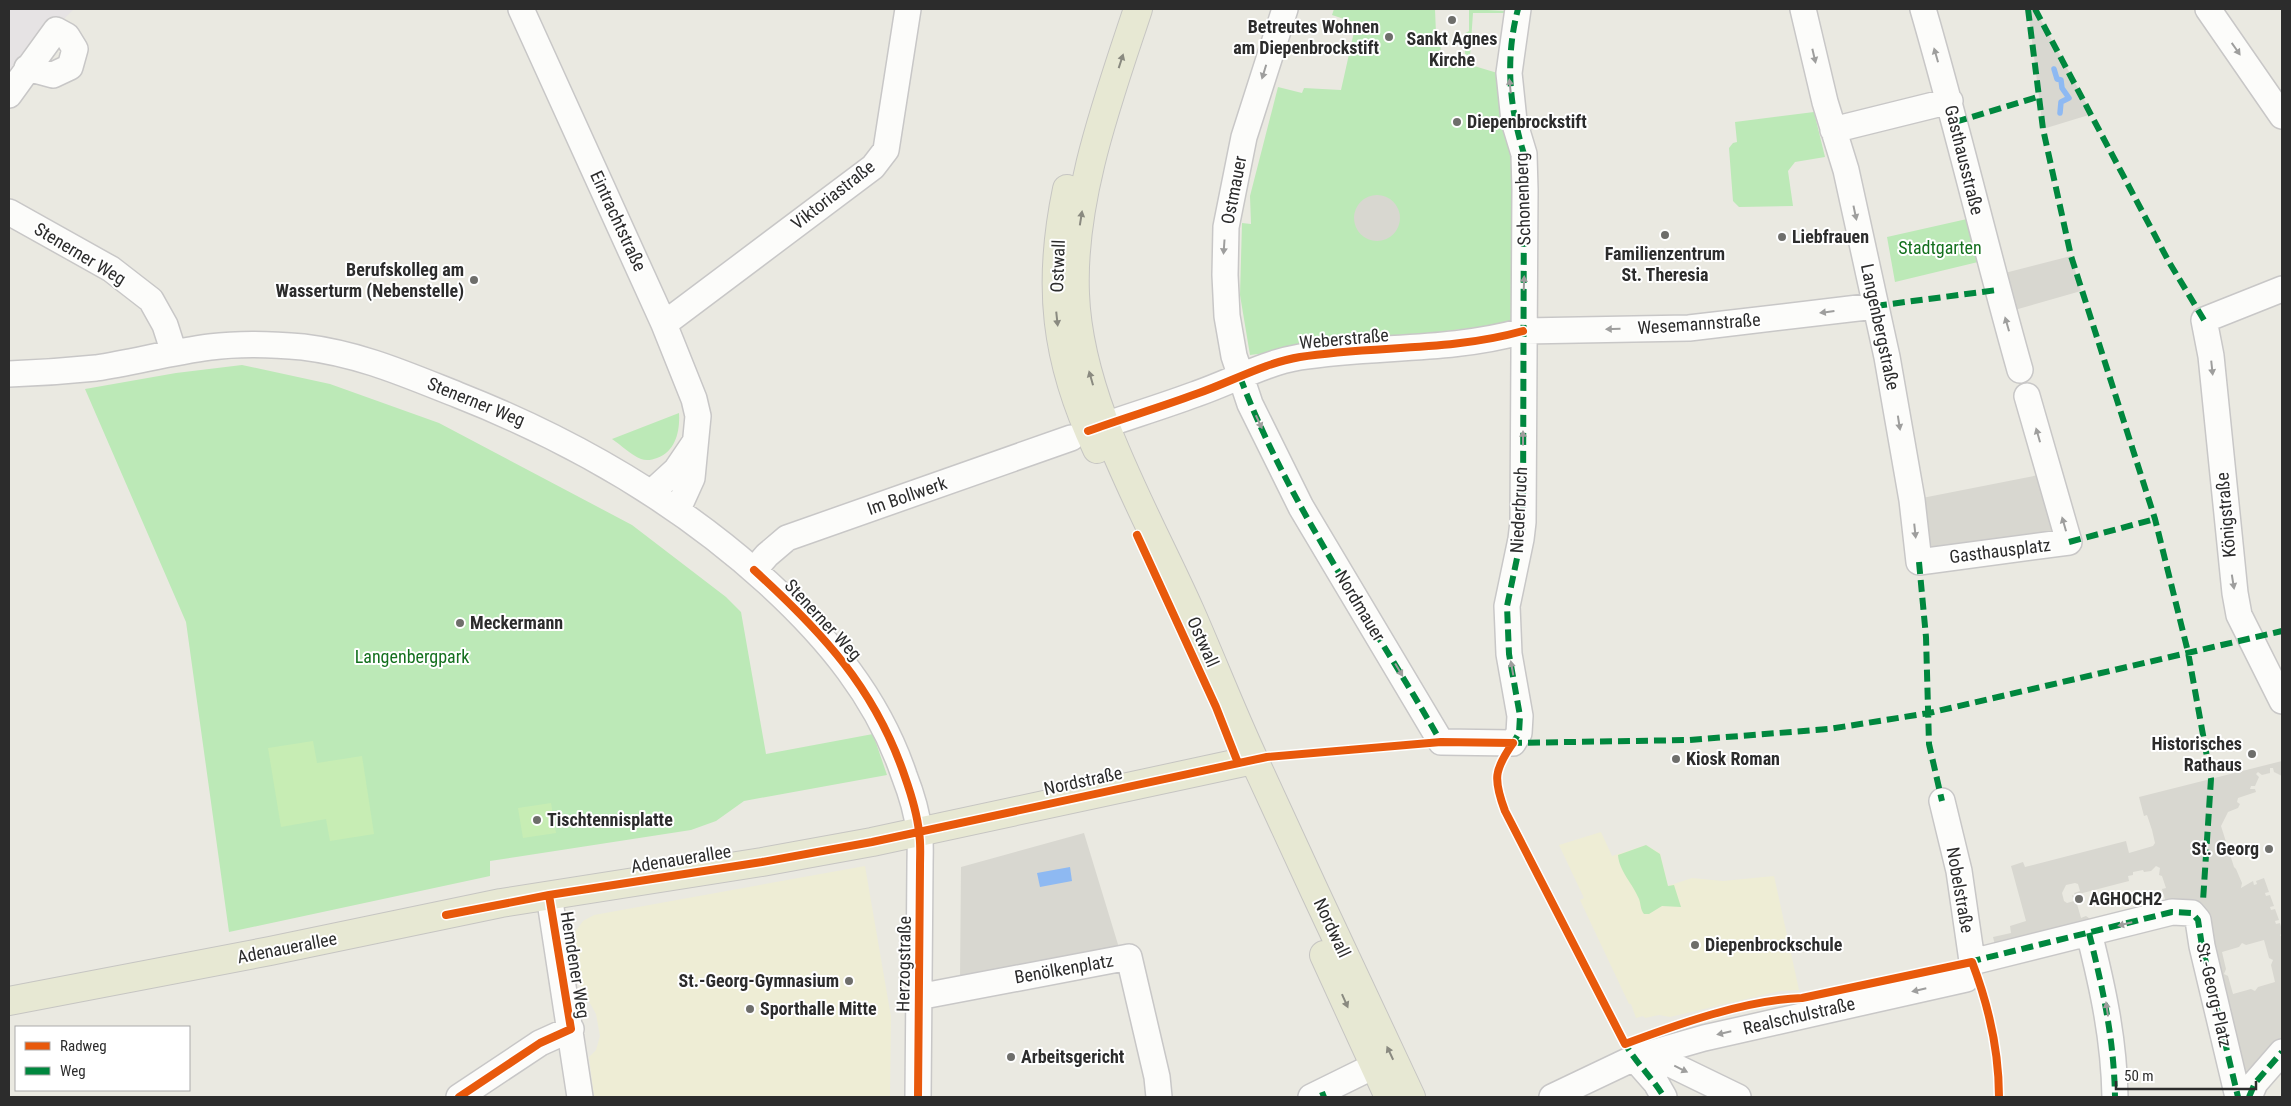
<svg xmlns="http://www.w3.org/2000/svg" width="2291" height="1106" viewBox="0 0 2291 1106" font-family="'Roboto Condensed',sans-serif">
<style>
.industrial{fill:#e6e3e4}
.education{fill:#eeedd5}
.green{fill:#bce9b7}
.pitch{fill:#c7edb4}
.plaza{fill:#d8d7d0;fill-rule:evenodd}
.water{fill:#8eb9f2}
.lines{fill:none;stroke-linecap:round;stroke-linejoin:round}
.stream{stroke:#8eb9f2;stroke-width:5.5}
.minor-casing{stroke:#c8c7c7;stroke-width:28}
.major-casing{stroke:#c6c5c2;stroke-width:30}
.minor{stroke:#fcfcfa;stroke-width:25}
.major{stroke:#e7e8d3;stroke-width:28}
.quiet{stroke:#00873e;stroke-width:6;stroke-dasharray:12 6;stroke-linecap:butt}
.cycleway-casing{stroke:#fff;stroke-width:11}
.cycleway{stroke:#e8590c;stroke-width:8}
.oneway{fill:#9e9e9d}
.oneway2{fill:#8a8a80}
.poi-dot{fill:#6e6e6b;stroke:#fff;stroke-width:2}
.labels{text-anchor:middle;stroke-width:4;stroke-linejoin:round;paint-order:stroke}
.poi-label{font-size:18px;font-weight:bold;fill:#2c2c2c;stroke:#fff;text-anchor:start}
.street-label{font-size:18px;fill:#2c2c2c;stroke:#fff}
.park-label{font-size:18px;fill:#14701e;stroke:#fff}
</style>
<rect width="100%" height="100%" fill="#eae9e1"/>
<path class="industrial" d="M9,9H74L9,73Z"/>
<path class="education" d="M1601,832L1612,856L1646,845L1660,853L1668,886L1692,878L1723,881L1774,876L1799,990L1780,991L1670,1017L1659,1015L1645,1018L1643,1016L1636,1018L1631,1004H1629L1580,900L1584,898L1559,845Z
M865,866L891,1017L890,1097H594L589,1057L596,1050L600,1036L596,1014L581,987L575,932L583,921L594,915Z"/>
<path class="green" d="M1334,9H1435L1436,34L1440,35L1441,56L1504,75L1513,144L1511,323L1250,355L1240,295L1242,223L1251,224L1250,196L1278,87L1302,93L1304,88L1341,90L1356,23L1332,15Z
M1469,9L1505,11V13H1473L1470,56L1465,54L1464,34L1469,31Z
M1814,112L1825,157L1795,162L1788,171L1793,206L1739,207L1733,201L1729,148L1733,143L1737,142L1735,122Z
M1967,219L1978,262L1895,282L1887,237Z
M242,365L330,384L439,423L632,525L726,597L741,612L766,754L873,734L887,775L744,801L716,821L691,830L490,861V876L229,932L186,622L85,389L176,373Z
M679,413C680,431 676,451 657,458C652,460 646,461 641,459C631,455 621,445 612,439Z
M1646,845L1660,854L1668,886L1674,885L1681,907L1662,906L1649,914H1644C1640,909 1641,904 1639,899C1633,884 1619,871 1618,855Z"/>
<path class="pitch" d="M313,741L317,763L362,756L374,834L330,841L326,819L281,827L268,748Z
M551,803L556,833L523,838L518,808Z"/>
<path class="plaza" d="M2028,9H2035L2092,114L2043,129Z
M1354 218a23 23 0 1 1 46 0a23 23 0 1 1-46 0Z
M2071,256L2081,291L2004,313L1993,276Z
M2049,473L2069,542L1919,562L1912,500Z
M2282,761V776L2274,772L2273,768H2270V773L2262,775L2258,772L2256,774L2259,777L2255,786H2251L2250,789H2255L2256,792L2238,798L2237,802L2240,804L2238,808L2228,812L2221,826L2234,867L2236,869L2242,883L2241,888L2253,881L2254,885L2257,884L2256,881L2264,878L2269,892L2265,893L2266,896L2270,895L2274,906L2270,907L2271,910L2275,909L2279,920L2275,921L2276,924L2280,923L2282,930V934L2280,935L2282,937V1039L2244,1083L2202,916L2167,906L2162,889L2166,888L2162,876L2159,875L2160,868L2156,866L2151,871L2144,872L2143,870L2133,872V875L2128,876L2129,881L2075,895L2074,893L2080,891L2078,884L2075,883L2066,885L2062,893L2064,901L2067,903L2074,901L2072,895L2075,897L2081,918L2086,916L2093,921L1996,949L1993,937L2011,933L2010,926L2026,921L2011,866L2023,862L2025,867L2126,841L2129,853L2153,846L2155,843L2152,830L2147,815L2144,816L2139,797ZM2264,940L2269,958L2273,960L2271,965L2275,982L2258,987L2255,991L2251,989L2233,994L2228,976L2224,974L2226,969L2222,952L2239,947L2242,943L2246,945Z
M1084,833L1120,951L960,980L961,867Z"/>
<path class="water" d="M1070,867L1072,881L1040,887L1037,873Z"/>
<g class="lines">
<path class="stream" d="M2054,69L2057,79L2061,80L2062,88L2069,98L2061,102L2060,113"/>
<g class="minor-casing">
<path id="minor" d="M521,9L664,324L694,399L698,416L692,478L678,509
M1285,9L1244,137L1226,227L1225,275L1227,316L1234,356L1250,404L1301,507L1441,742L1513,743L1519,733L1520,716L1509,654L1507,606L1521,539L1523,522L1525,190L1524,154L1514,121L1509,73L1518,9
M1803,9L1825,102L1846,170L1887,357L1912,500L1919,562L2069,542L2027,396
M1923,9C1958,129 1986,250 2020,370
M2208,9L2282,116
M9,95L56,30L67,36L75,49L70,67L53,75L27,68
M1833,130L1950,101
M9,212L111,269L151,300L165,325L174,353
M2282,289L2204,320L2211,356L2235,593L2239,615L2282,701
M664,324L873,167L886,150L908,9
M9,374C38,373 67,371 96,368C134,362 172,352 210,347C240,343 272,344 303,347C360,354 405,374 458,395C572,440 677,500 768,583C828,638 878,698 904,775C911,793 917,812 919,831C921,842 920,854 920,866L918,1097
M1088,431C1124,418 1161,407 1196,394C1231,382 1264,363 1300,357C1374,345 1448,352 1523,331L1689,328L1875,306
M652,492L676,470L695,442
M754,570L767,555L787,538L1071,438
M549,895L580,1097
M2089,933C2103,989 2114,1039 2115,1097
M1972,962L2172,912L2192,913L2198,920L2202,946L2238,1097
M918,997L1129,957L1157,1077L1159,1097
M1634,1058L1656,1083L1664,1097
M1639,1059L1672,1065L1738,1097
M459,1097L540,1043L571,1029
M1311,1097L1374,1066
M1552,1097L1634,1058L1704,1038L1966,979L1972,962L1971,954L1959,871L1942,801
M2249,1097L2255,1083L2282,1052"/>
</g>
<g class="major-casing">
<path id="major" d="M1138,9C1109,97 1071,199 1075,294C1079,402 1147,514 1190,611C1212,661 1232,713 1255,762C1306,874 1359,986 1411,1097
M1067,189C1047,285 1055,360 1097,449
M1324,955L1389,1097
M9,1001L270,951L501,903L762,862L872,842L1253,760"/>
</g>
<use href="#minor" class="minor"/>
<use href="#major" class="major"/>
<path class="quiet" d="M2028,9L2043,129L2071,256L2155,519L2188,652L2211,779L2203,901
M2035,9L2169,262L2204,320
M1955,122L2041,96
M1875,306L1997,290
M1240,377C1289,507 1373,622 1441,742
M2069,542L2155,519
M1919,562L1926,637L1929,744L1942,801
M1510,743L1689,740L1829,729L1929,713L2282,631
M1511,746L1519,733L1520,716L1509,654L1507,606L1521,539L1523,522L1524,154C1509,106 1505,58 1518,9
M2089,933C2103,989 2114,1039 2115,1097
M1969,962L2172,912L2192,913L2198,920L2202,946L2238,1097
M1623,1040C1634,1061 1652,1077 1664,1097
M1322,1092L1324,1097
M2249,1097L2255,1083L2282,1052"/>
<g class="cycleway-casing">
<path id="cycleway" d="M1088,431C1124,418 1161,407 1196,394C1231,382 1264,363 1300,357C1374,345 1448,352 1523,331
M1137,535L1216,707L1238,763
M754,570C822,632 875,688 905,777C911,794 917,813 919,832C921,843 920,855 920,866L918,1097
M1513,743C1494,770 1493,779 1505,811L1625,1044C1679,1024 1745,1000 1802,998L1972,962C1988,1004 1999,1052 1999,1097
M446,915L549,895L762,862L872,842L1267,757L1441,742L1513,743
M459,1097L540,1043L571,1029L549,895"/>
</g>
<use href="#cycleway" class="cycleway"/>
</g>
<defs><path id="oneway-solid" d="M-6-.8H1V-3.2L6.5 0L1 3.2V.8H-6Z" transform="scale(1.25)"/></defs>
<g class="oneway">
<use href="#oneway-solid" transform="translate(2236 49) rotate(55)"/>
<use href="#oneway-solid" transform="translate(1936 55) rotate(-106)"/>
<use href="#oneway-solid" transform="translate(1814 56) rotate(77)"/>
<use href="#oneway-solid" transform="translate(1264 72) rotate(107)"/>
<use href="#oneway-solid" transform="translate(1510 86) rotate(-96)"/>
<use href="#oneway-solid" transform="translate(1855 213) rotate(78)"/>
<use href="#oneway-solid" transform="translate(1224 247) rotate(94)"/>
<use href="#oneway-solid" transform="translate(1524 283) rotate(-88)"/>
<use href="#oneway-solid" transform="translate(1827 312) rotate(173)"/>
<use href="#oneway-solid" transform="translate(2007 324) rotate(-106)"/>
<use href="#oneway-solid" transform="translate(1613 329) rotate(179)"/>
<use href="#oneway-solid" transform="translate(2212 368) rotate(84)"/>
<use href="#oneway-solid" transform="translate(1259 422) rotate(65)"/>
<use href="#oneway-solid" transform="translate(1899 423) rotate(81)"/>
<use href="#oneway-solid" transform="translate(2038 435) rotate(-106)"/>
<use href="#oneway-solid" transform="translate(1523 438) rotate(-90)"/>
<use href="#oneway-solid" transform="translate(2064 524) rotate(-106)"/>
<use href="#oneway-solid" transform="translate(1915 531) rotate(84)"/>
<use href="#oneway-solid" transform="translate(2233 582) rotate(81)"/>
<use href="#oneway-solid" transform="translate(1512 668) rotate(-100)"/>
<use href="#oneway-solid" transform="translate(1399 670) rotate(59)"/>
<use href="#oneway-solid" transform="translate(2125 924) rotate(166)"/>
<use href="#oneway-solid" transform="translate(1919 990) rotate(167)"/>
<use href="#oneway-solid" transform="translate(2107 1009) rotate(-98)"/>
<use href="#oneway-solid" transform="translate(1724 1033) rotate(167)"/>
<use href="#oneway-solid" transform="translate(1681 1069) rotate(26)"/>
</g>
<g class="oneway2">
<use href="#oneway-solid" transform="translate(1121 61) rotate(-72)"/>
<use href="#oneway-solid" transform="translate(1081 218) rotate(-81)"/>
<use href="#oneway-solid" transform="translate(1057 319) rotate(84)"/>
<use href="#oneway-solid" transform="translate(1091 378) rotate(-106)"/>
<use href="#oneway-solid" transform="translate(1345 1001) rotate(66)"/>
<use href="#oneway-solid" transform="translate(1390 1053) rotate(-115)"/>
</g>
<g class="poi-dot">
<circle cx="1452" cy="20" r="5"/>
<circle cx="1389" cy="37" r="5"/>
<circle cx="1457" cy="122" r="5"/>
<circle cx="1665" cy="235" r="5"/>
<circle cx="1782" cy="237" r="5"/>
<circle cx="474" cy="280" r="5"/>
<circle cx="460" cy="623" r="5"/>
<circle cx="2252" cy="754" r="5"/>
<circle cx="1676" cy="759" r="5"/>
<circle cx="537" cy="820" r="5"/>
<circle cx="2269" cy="849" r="5"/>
<circle cx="2079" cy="899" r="5"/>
<circle cx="1695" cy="945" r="5"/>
<circle cx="849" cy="981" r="5"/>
<circle cx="750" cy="1009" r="5"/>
<circle cx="1011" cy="1057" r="5"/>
</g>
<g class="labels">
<g class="poi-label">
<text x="1379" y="33" text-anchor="end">Betreutes Wohnen<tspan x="1379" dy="21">am Diepenbrockstift</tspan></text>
<text x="1452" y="45" text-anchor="middle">Sankt Agnes<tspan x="1452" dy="21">Kirche</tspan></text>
<text x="1467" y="128">Diepenbrockstift</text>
<text x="1792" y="243">Liebfrauen</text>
<text x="1665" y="260" text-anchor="middle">Familienzentrum<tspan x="1665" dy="21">St. Theresia</tspan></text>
<text x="464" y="276" text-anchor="end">Berufskolleg am<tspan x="464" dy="21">Wasserturm (Nebenstelle)</tspan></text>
<text x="470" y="629">Meckermann</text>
<text x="2242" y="750" text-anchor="end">Historisches<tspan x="2242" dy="21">Rathaus</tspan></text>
<text x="1686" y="765">Kiosk Roman</text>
<text x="547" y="826">Tischtennisplatte</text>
<text x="2259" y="855" text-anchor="end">St. Georg</text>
<text x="2089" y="905">AGHOCH2</text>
<text x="1705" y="951">Diepenbrockschule</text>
<text x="839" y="987" text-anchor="end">St.-Georg-Gymnasium</text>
<text x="760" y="1015">Sporthalle Mitte</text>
<text x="1021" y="1063">Arbeitsgericht</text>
</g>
<g class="street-label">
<text transform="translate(1964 160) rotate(76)" y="6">Gasthausstraße</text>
<text transform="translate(1234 190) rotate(-79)" y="6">Ostmauer</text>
<text transform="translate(833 195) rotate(-38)" y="6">Viktoriastraße</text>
<text transform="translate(1523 199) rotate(-92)" y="6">Schonenberg</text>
<text transform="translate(618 221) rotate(65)" y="6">Eintrachtstraße</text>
<text transform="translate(80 254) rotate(31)" y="6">Stenerner Weg</text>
<text transform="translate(1058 266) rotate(-88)" y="6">Ostwall</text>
<text transform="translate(1699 324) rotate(-4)" y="6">Wesemannstraße</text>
<text transform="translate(1880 327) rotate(78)" y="6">Langenbergstraße</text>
<text transform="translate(1344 339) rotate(-5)" y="6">Weberstraße</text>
<text transform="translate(476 402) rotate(22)" y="6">Stenerner Weg</text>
<text transform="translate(907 496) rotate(-19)" y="6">Im Bollwerk</text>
<text transform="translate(1519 510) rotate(-87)" y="6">Niederbruch</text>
<text transform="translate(2226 515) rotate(-95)" y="6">Königstraße</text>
<text transform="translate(2000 551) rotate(-7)" y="6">Gasthausplatz</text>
<text transform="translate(1360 606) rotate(59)" y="6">Nordmauer</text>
<text transform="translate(823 620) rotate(47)" y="6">Stenerner Weg</text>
<text transform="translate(1203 642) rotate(66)" y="6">Ostwall</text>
<text transform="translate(1083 781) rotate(-12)" y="6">Nordstraße</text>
<text transform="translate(681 859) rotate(-9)" y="6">Adenauerallee</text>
<text transform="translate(1960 890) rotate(80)" y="6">Nobelstraße</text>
<text transform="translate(1332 928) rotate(65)" y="6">Nordwall</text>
<text transform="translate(287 948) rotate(-11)" y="6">Adenauerallee</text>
<text transform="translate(904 964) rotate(-89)" y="6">Herzogstraße</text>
<text transform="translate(575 965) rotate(81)" y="6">Hemdener Weg</text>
<text transform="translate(1064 969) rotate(-10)" y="6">Benölkenplatz</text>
<text transform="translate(2214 995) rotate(77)" y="6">St.-Georg-Platz</text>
<text transform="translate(1799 1016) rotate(-13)" y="6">Realschulstraße</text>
</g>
<g class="park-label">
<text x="1940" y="254">Stadtgarten</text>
<text x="412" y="663">Langenbergpark</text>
</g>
</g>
<rect width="2291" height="1106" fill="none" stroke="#2c2c2c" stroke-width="20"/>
<rect x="15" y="1026" width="175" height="65" fill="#ffffff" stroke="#ababab"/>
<rect x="25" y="1042" width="25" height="8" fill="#e8590c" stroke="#ababab"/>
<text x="60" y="1051" font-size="15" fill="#2c2c2c">Radweg</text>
<rect x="25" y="1067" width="25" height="8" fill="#00873e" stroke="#ababab"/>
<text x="60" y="1076" font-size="15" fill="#2c2c2c">Weg</text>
<path d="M2116 1081v8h140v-8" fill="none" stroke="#2c2c2c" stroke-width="2.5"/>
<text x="2124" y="1081" font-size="15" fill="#2c2c2c" stroke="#ffffff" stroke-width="4" paint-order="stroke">50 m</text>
</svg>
